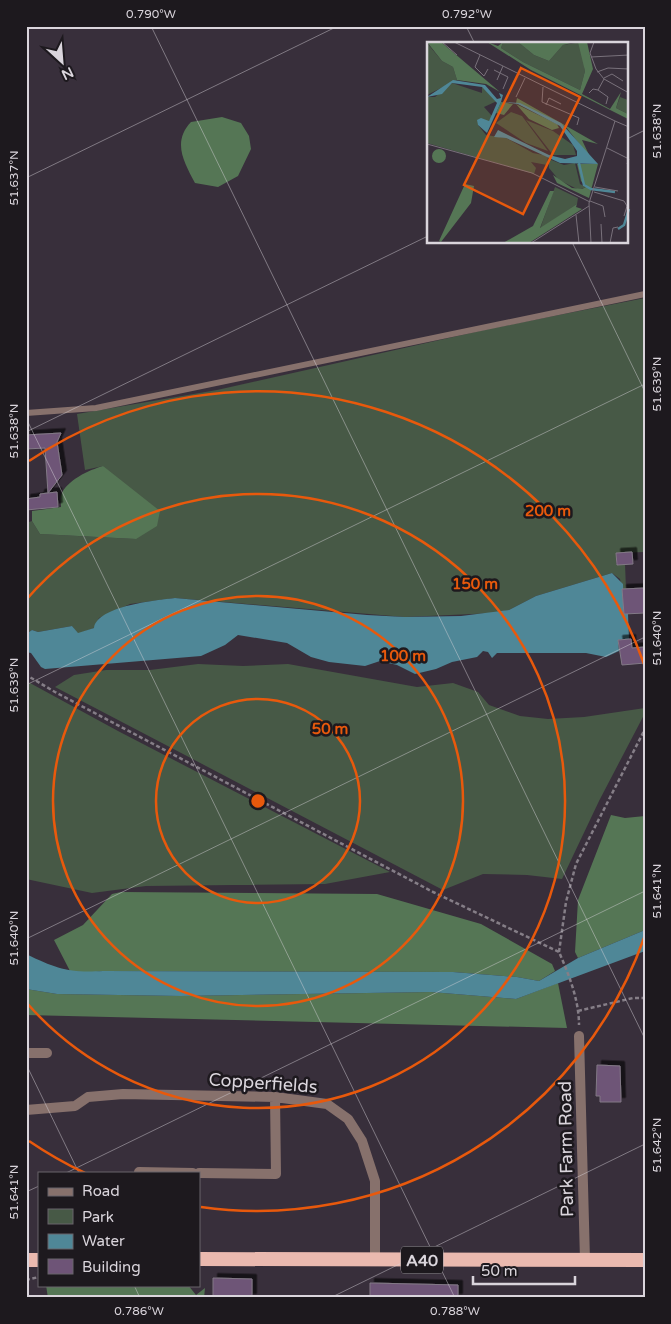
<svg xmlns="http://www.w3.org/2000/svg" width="671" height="1324" viewBox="0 0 671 1324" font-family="'Varela Round',sans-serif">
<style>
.green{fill:#475946}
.forest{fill:#557655}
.water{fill:#4f8797}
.building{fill:#6e5477;stroke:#827986;filter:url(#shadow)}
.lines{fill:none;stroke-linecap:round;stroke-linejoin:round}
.path{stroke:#857e87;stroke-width:2.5;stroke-dasharray:4 2.5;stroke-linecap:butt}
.service{stroke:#87716c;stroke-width:6}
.minor{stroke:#87716c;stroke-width:10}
.trunk{stroke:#eab9af;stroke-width:14}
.ticks{fill:none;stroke:#dad5dc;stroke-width:1;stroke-opacity:0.45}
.ring{fill:none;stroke:#e8590c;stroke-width:2.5}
.labels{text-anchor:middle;stroke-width:5;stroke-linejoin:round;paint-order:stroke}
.shield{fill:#1d191e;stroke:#a19da3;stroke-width:1}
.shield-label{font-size:16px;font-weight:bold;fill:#dad5dc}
.street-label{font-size:18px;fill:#dad5dc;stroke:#1d191e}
.inset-river{fill:none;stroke:#4f8797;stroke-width:2.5}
.inset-road{fill:none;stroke:#79717b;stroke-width:1}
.view{fill:#e8590c;fill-opacity:0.15;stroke:#e8590c;stroke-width:2.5}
.inset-edge{fill:none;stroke:#dad5dc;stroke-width:2.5}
.centre{fill:#e8590c;stroke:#1d191e;stroke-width:2.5}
.ring-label{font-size:15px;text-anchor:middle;font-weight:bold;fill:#e8590c;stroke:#1d191e;stroke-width:5;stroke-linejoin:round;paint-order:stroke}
.neatline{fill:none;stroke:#dad5dc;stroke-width:2}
.ticks-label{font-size:12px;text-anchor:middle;fill:#dad5dc}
</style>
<defs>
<filter id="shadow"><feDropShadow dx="4.5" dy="-4.5" stdDeviation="0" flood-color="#0009"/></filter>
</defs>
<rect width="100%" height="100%" fill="#382f3b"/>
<path class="green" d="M645,298V552L616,553V564H625L626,589H622L620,579L612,573L536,596L509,610L495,613L405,617L175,598L130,604L99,618L94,628L78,634L72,626L38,632L32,630L26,634V523L32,521L40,534L136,539L103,466L85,470L77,414L217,390L493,328Z
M198,664L243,666L288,664L417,687L453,683L478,692L489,705L520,716L548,719L584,717L645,708V713L599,801L562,879L527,875L483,874L443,890L55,687L74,675L106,670H150Z
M30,683L118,731L390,872L325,884L146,886L92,893L26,879V685Z"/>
<path class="forest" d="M222,117L241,123L249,136L251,149L238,176L218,187L195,183C184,162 172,142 191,122Z
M103,466L160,511L157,526L136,539L40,534L32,521V511L61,507C61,504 60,498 61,495C67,480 89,470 103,466Z
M611,815L625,818L645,816V930L578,958L575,952L578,900Z
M121,892L377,894L481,924L552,964L555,971L539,981L517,977L453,972L103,971L89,973L70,971L54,940L83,925L112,894Z
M558,983L567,1028L26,1015V989L57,994L181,996L431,992L516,999Z
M46,1285H188L196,1295L205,1288L204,1298H48Z"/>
<path class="water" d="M612,573L623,584L624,614H628L629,639L618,640L619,651L606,657L586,653H497L492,658L488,652L483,651L477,657L452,662L436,669L415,674L397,665L380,661L365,666L329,662L311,657L287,643L238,635L225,645L201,656L45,669L41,667L31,653L26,652V634L32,630L38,632L72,626L78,633L94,628C97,606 157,600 175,598L367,615L405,617L461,616L509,610L536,596Z
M645,930V951L516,999L431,992L181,996L57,994L26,989V954C57,969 69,973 103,971L453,972L517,977L539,981L578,958Z"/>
<path class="building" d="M61,433L57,442L62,475L48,493L57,492L58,507L26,510V499L40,497V494L48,493L45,448L26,449V435Z
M632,552L633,564L617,565L616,553Z
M645,588V613L624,614L622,589Z
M631,639L632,648L645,647V663L622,665L618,640Z
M597,1065L620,1066L621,1102H600V1096H596Z
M213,1278L252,1279V1298H213Z
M370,1283L458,1285V1298H370Z"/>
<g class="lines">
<path class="path" d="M26,673L28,676L55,692L433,892L559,952C569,975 579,1000 579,1025
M559,952L566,902L576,864L645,729
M578,1011L633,998H645
M26,1280L39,1277
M150,1285H171"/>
<path class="service" d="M26,413L96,408L645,294"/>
<path class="minor" d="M579,1036L585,1260
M26,1053H47
M26,1110L75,1106L88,1097L123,1094L275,1097L327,1104L348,1119L362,1141L375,1181V1260
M139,1172L193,1173
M199,1173L276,1174L275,1097"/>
<path class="trunk" d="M199,1259L645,1260
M26,1260H39"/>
</g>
<path class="ticks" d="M151,26L645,1039M466,26L475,44M627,139L645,130M26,178L338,26M572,242L645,392M26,418L455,1298M26,432L428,236M26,685L645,384M26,939L645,637M26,1064L79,1173M66,1173L645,891M26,1192L39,1186M134,1285L140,1298M330,1298L645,1144"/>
<g class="ring">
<circle cx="258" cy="801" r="102"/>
<circle cx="258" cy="801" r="205"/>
<path d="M26 600A307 307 0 1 1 26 1002"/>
<path d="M644 938A410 410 0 0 1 201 1207M85 1173A410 410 0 0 1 29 1141M29 461A410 410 0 0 1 644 664"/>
</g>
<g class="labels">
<rect class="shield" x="401" y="1246.5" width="42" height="27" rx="4"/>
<g class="shield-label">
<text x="422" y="1266">A40</text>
</g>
<g class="street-label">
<text transform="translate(263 1083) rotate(4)" y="6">Copperfields</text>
<text transform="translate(566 1149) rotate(-91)" y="6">Park Farm Road</text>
</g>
</g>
<g transform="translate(427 42)">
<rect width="201" height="201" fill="#382f3b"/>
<path d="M76,0H91L107,13L122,19L136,3L154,0L158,29L153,48L96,20L74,6ZM0,1L15,19L26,25L30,38L0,53ZM25,41L55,51V45L70,59L57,65L65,74L62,79L51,83L59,93L79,96L106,111L121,114L120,123L104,120L109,126L107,132L0,101V55H8ZM193,55L201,58V72L189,66ZM84,70L95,74L121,109L99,101L69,81ZM99,78L126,89L146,103L149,113H126ZM122,117L137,123L148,121L153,142L159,145L152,148L132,138L122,126ZM128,145L151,156L150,162L113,187Z" fill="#475946"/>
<path d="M0,0H14L73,50L59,42L30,38L26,25L15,19ZM60,0L71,4L76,0L74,6L96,20L153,48L158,29L151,0H160L166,27L155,52L183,67L194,50L189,66L201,72V77L104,28ZM91,0H148L136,3L122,19L107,13ZM90,56L171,102L155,98L164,117L139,85L89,61ZM74,60L86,62L77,73L69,71ZM89,62L130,82L132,86L125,88L102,77ZM5 114a7 7 0 1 1 14 0a7 7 0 1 1-14 0ZM150,122H171L162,156L130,141L126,133L145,146L155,147L159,145L154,139ZM38,142L47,144L44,161L14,200L12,199ZM123,149H127L113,186L150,162L149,165L155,167L102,201H76L106,184Z" fill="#557655"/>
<path d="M26,38L58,43L70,57L74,56L72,51L76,53L74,60L93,61L134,81L171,122L133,121L79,96L67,95L71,88L122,113L138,117L150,114V109L133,84L91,62L74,60L60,91L51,83L50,78L54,76L62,79L70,61L55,45L25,41L15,52L0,55Z" fill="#4f8797"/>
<path class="inset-river" d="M152,121L157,143L164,147L188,150M191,187L197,183L202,167"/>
<path class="inset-road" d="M15,0L30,13M27,0L188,79L162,161L164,201M167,0L163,11L169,27L177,37L202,51M53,13L48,25L57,34L61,27M164,15L202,13M67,28L81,35L76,47M170,30L181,26L202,27M177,36L185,32L196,39M70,38L76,24M116,45L115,60L152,76L150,83M171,48L181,55L179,62M162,51L166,47L171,48L177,37M89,55L98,36M119,63L122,56L134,62M188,79L202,85M0,102L105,131L163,160M180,106L202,117L200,122M168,145L191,149M167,150L197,159L200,164L197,174M163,159L176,164L178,175M149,173L152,201M174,182L175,201M104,201L162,164M183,201L186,186L191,185"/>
<path class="view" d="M94,26L153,55L96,172L37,143Z"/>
<rect width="201" height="201" class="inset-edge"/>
</g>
<circle cx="258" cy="801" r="8" class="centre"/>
<g class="ring-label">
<text x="548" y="516">200 m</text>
<text x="475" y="589">150 m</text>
<text x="403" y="661">100 m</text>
<text x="330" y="734">50 m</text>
</g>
<rect width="671" height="1324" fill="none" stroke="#1d191e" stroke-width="55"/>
<rect x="38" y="1172" width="162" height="115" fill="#1d191e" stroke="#69646a"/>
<rect x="48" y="1188" width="25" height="8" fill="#87716c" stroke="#69646a"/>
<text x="82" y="1196" font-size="15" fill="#dad5dc">Road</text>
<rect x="48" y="1209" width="25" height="15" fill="#475946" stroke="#69646a"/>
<text x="82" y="1222" font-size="15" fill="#dad5dc">Park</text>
<rect x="48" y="1234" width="25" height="15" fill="#4f8797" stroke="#69646a"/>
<text x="82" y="1246" font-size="15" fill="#dad5dc">Water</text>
<rect x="48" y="1259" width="25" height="15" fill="#6e5477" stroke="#69646a"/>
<text x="82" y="1272" font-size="15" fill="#dad5dc">Building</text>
<g transform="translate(62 62) rotate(154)" stroke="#1d191e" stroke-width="4" paint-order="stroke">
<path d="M0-4L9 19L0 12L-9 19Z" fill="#dad5dc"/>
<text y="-8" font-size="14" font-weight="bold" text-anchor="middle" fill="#dad5dc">N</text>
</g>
<path d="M473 1276v8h102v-8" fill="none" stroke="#dad5dc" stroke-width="2.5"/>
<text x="481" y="1276" font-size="15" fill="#dad5dc" stroke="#1d191e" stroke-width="4" paint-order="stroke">50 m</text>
<rect x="28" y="28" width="616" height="1268" class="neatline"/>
<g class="ticks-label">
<text x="151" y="18">0.790°W</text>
<text x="467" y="18">0.792°W</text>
<text transform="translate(657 131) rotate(-90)" y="4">51.638°N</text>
<text transform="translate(14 178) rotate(-90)" y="4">51.637°N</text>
<text transform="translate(657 384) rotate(-90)" y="4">51.639°N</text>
<text transform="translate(14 431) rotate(-90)" y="4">51.638°N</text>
<text transform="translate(657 638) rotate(-90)" y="4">51.640°N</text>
<text transform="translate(14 685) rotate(-90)" y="4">51.639°N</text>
<text transform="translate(657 891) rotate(-90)" y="4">51.641°N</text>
<text transform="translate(14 938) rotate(-90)" y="4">51.640°N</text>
<text transform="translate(657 1145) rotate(-90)" y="4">51.642°N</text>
<text transform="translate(14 1192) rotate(-90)" y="4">51.641°N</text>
<text x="139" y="1315">0.786°W</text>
<text x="455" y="1315">0.788°W</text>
</g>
</svg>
